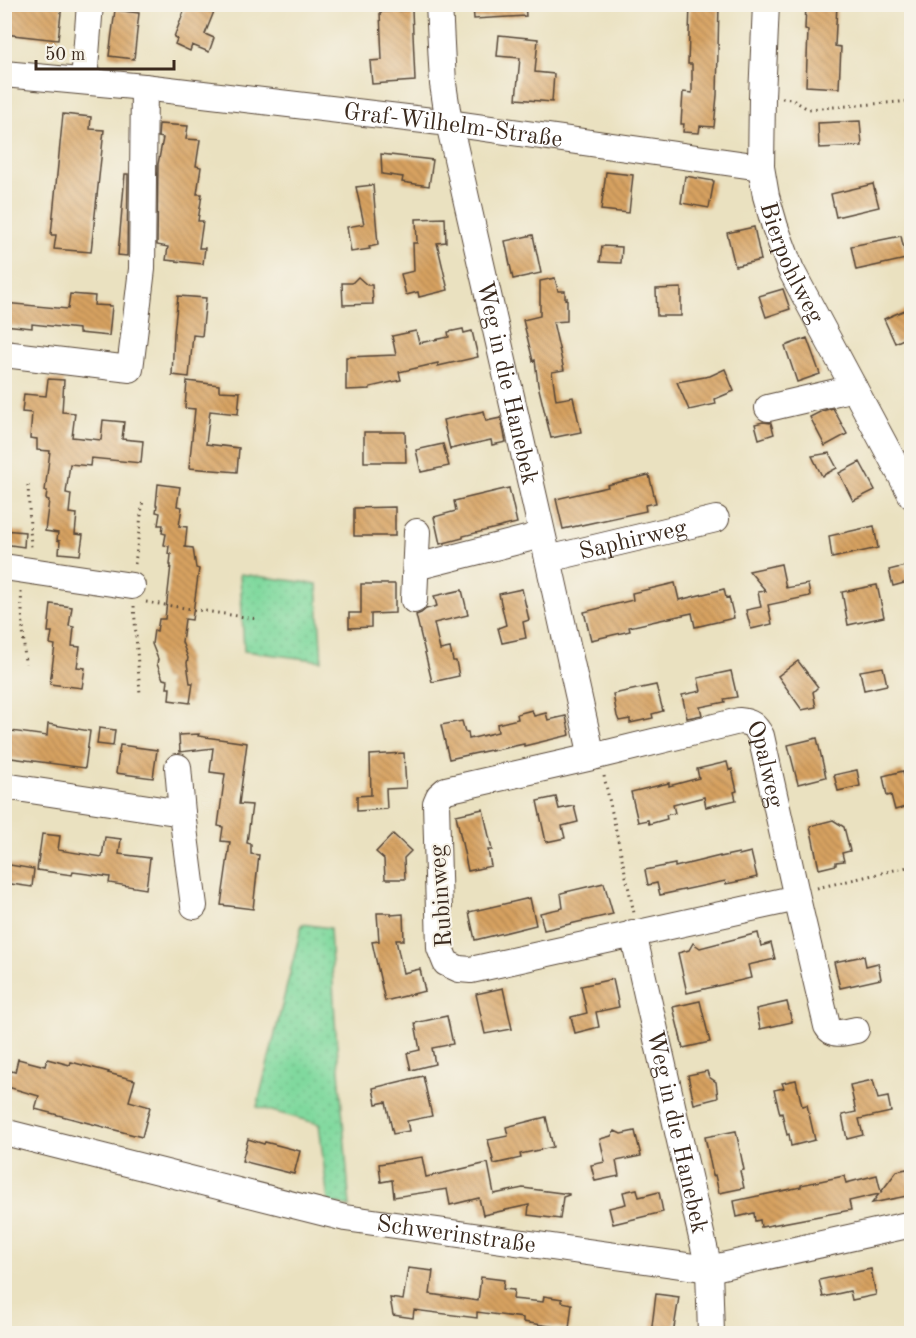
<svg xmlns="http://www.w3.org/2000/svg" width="916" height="1338" viewBox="0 0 916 1338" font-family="'Old Standard TT',serif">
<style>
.grass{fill:url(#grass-dots);stroke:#5e825e;stroke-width:1.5}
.building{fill:url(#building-back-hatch)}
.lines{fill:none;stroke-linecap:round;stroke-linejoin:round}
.minor-casing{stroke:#554536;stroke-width:28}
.path{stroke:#554536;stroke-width:3;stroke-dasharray:1.5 4.5;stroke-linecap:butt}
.minor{stroke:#fff;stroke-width:26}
.labels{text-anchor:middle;stroke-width:4.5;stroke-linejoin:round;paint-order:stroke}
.street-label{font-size:24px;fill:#3b2a1e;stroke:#f7f3e8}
</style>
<defs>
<pattern id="grass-dots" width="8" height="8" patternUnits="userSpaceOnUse" patternTransform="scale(1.5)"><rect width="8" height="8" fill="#80d99e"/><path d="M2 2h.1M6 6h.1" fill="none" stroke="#70ba88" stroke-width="1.8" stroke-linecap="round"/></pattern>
<pattern id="building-back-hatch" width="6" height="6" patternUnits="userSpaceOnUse" patternTransform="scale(1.5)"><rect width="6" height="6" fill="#d7a261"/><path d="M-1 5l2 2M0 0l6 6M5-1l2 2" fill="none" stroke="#b0844f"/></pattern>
</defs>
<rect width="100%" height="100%" fill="#f7f3e8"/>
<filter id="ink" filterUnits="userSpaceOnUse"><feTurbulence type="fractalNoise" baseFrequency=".0167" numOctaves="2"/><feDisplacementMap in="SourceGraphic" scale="12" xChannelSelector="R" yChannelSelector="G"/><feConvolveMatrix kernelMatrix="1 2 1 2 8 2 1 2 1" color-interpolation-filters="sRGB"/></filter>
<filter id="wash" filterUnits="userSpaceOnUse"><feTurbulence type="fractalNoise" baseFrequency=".008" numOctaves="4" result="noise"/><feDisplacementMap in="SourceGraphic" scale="24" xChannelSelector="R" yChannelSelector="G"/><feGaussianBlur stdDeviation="1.35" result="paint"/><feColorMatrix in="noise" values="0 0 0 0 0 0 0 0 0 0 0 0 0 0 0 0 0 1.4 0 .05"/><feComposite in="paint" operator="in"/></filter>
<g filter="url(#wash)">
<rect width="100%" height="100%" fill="#eae1c0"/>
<path class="grass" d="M240,574L317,584L322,661L244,651Z
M302,924L330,928L335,1020L350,1207L328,1202L319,1124L257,1107Z"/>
<g id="blocks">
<path class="building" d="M4,4H62L58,40L4,34Z
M187,4H217L205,34L214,38L209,52L192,45L190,51L175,44L177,39L174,37Z
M473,4H525L526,16L474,19Z
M690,4H719L717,95L714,127L700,126L699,133L683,132L684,124H681L683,92L692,93V64H688Z
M806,4H837L835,46L841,47L839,88L806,86L808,30L805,29Z
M115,10L139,13L134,59L109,56Z
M412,10L415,81L372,84L370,61L382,60L380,12Z
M499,35L538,39L535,72L554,74L552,102L516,99L520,58L497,56Z
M63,114L91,117L90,129L104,130L91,252L54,249L56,235H51Z
M860,121L862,146L819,148L818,123Z
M159,124L188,126L186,139L200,140L196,166L201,167L197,194H202L198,221H203L199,248H205L203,264L166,260L168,247L157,245L158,164L163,138L158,137Z
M381,154L433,160L429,186L402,182L403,177L382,174Z
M606,172L633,175L629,213L601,210Z
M125,174H128L127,256L118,255Z
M685,176L714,181L709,208L681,203Z
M873,184L879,207L836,217L831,194Z
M373,185L378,245L369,247L370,249L351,252L347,227L364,224L356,187Z
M445,218L446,242L437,243L448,290L419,297L418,292L406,295L401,274L414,271L413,243H417L416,219Z
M754,227L761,260L735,266L727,233Z
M533,235L541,273L513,279L505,241Z
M901,236L906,259L856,270L851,246Z
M602,246L622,247L621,263L600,262Z
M358,277L367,285H372L373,304L343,305L342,283H352Z
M555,278L558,291H565V299L567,298V321L553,322L564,370L552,372L556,400L573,397L581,432L551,438L538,385L535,360L533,361L523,320L540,316V281Z
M681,288V316H657L656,289Z
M783,289L790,309L766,317L759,296Z
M70,294L95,296L94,305L112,306L109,336L79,333V329L32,324V328L4,325V303L68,309Z
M178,296L206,298L202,336L193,335L189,377L172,375L174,333Z
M912,307V335L895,343L884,319Z
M463,329L464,333L472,331L478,357L438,366V363L399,372L401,380L370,387V389L346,390V357L396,355L392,336L416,331L419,343L449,337L448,332Z
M807,338L820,374L797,382L785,346Z
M725,369L734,391L715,399L716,404L689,410L677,382L710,376Z
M48,379L64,380L62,412L75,413L72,437L101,440L103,420L124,422L122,439L143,441L141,463L91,458L90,466L70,464L66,493L71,494L69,513L77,514L75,534L83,535L80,555L59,553L60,541L57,540L58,533L45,531L49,500L46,499L47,491H45L50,451L37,450V439L30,438L32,413L22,412L24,394L46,396Z
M187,381L219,385V391L240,392L238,414L210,411L206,444L239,448L237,472L189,468L195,409L185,408Z
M833,408L847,434L825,446L810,417L822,411Z
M484,411L486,421L501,418L506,442L492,445L491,440L450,449L443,420Z
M763,422L771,423L774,434L759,439L755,424Z
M364,432H405L406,462H364Z
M443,444L449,466L421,472L416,450Z
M829,453L837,468L822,476L812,456Z
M860,462L875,490L853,501L839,473Z
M649,475L656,503L645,505L646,511L563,529L556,499L608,487L607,485Z
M158,484L180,487L177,506L182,507L179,526L187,527L185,547L193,548L196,568L199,569L192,620L185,619L182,642L188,658L187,663L190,683H193L190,703L169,700L170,688H167L168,680L163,679L157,664L158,659L152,644L154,630L157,631L159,619H165L171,565H170L171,554H168L169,546L164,545L166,534L162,533L163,525H158L160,513L156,512L157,505H156Z
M509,488L517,523L463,536V538L440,544L434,517L456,511L454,501Z
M395,507V536H354V508Z
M874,526L878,548L832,558L829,536Z
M4,530L25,532L24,547L4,544Z
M781,564L786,588L808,584L810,596L768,605L772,624L751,629L746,610L761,607L758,592L766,591L749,571Z
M905,566L908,582L893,586L889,570Z
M675,583L679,600L724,589L726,598L729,597L734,618L695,627L692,613L629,627L630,631L591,640L584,612L633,600L632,593Z
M361,584H395V613L371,614V627L349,628V613H361Z
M877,585L884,617L848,625L842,592Z
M522,589L529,620L523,622L526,638L502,643L498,628L506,625L499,594Z
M462,590L468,615L434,623L440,650L450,648L453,661H456L459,676L432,682L416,615L421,613L426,609L437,606L434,596Z
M51,604L72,607L69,626L74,627L72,646L80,647L77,667L85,668L82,688L50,684L55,645L50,644L52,632H48Z
M798,661L818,687L813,692L816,707L802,710L778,676Z
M883,667L887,685L864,690L860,671Z
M731,671L737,697L724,699L725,702L700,707L702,715L687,718L682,695L701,691L698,678Z
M656,685L663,711L652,714L653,718L630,723V719L619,721L617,716L613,694Z
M532,710L534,716L546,713L548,720L566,716L570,735L524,746V744L491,751V750L449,759L441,725L462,721L465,732H468L469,739L498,732L497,724L518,719L517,714Z
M48,724L90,731L85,768L4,757V730L47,736Z
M99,728L115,730L113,746L97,744Z
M199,734L198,736L247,743L239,804L252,805L247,843L251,844V854L259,855L253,909L221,905L230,842L221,841L223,827L218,826L225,774L210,772L213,748L180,752L179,735Z
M817,738L826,777L798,784L788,745Z
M120,745L157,750L153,778L116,773Z
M404,753L406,788L386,789L387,809L357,811V796L371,795L370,755Z
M727,762L729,770L732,769L737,791L734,792L736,800L706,807L704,797L673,805L675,813L666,815L667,819L649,824L648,820L638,822L631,792L669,783V786L699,778L697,769Z
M857,770L860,786L838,791L834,775Z
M903,771L907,787L912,786V805L895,810L891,795L887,796L883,776Z
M556,797L559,809L574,806L578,822L562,826L565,838L546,842L537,801Z
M483,809L492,850H488L491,866L468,871L456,815Z
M833,820L844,827L850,851L842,853L844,861L836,862V865L819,869L810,826Z
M42,834L60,836L58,850L102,857L105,837L121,839L119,854L150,858L146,889L109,883L110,877L73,872L72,875L37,870Z
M393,834L411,851L404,858L405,879H385L384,859L376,852Z
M751,852L757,877L741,881L726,884L725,881L660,895L657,883L648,885L645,870L675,864V867L720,856V857L739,853V855Z
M4,864L34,869L32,887L4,883Z
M604,883L613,914L544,930L540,913L563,908L561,893Z
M530,898L536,925L475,940L469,912Z
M377,913H391V915L403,914L404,940H396L403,973L420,969L425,991L385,1001L372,942L379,941Z
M758,933L761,946L771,943L775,959L748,965L751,978L687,993L678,953L689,950L693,943L700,948Z
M864,956L866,966L878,963L881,979L840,988L834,962Z
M613,979L619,1007L596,1012L599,1027L575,1033L571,1017L587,1013L581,986Z
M503,988L512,1029L485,1034L476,994Z
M700,1001L710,1042L683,1048L673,1007Z
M787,1002L792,1022L760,1029L756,1009Z
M447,1016L453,1044L432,1048L435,1064L411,1070L407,1053L420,1050L415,1023Z
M18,1059L45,1066L47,1059L70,1065L71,1062L109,1072L108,1073L135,1080L129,1101L150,1107L142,1137L35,1109L39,1096L4,1086V1069L15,1072Z
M707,1071L709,1077L716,1082L718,1098L694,1104L688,1075Z
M423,1076L432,1116L407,1121L409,1131L393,1134L386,1102L376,1104L373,1088Z
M796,1080L802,1106L807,1105L815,1140L791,1146L789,1134L787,1135L782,1113L780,1114L774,1090L784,1088L782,1083Z
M873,1080L878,1099L888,1097L891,1112L859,1119L863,1135L847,1139L842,1115L856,1112L850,1085Z
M546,1117L553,1147L520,1154L521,1158L494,1164L488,1140L508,1136L506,1127Z
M615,1131L621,1134L635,1131L641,1156L616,1161L619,1176L595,1181L591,1165L605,1162L600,1139L611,1136Z
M736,1131L744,1170L740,1171L744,1188L719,1193L715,1175L713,1176L705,1137Z
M248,1139L264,1144L265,1142L300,1151L294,1174L242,1161Z
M422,1157L426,1177L488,1163L494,1194L523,1188L569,1194V1195L563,1197L560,1219L528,1215L529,1205L483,1215L479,1198L450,1205L447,1189L394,1197L392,1180L381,1182L379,1164Z
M907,1169L912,1195L872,1203L879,1194L849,1201L851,1210L761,1227L760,1220L755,1221L754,1213L737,1217L734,1201L801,1187V1185L844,1176L846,1183L877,1175L881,1192L897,1171Z
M637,1189L639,1197L659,1192L663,1212L613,1224L609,1208L626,1204L623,1192Z
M408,1268L433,1271L430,1294L478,1301L481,1277L504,1280L503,1289L514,1290L513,1299L543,1302L544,1296L562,1299V1302L572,1304L569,1329L523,1322V1318L477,1312V1318L414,1310L413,1318L393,1315L390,1298L403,1300Z
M871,1269L876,1295L852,1300L850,1291L823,1297L819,1280Z
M656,1294L679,1297L673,1334H651Z"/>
</g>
</g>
<g filter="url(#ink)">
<use href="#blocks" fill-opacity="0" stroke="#554536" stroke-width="1.5"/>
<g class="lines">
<g class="minor-casing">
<g id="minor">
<path id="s1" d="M439,4L443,84L449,123L548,559L592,757"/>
<path id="s2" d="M766,4L762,97L761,167L766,196L775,227L791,270L912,496"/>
<path id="s3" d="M4,74L144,87L449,123L761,167"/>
<path d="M84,81L90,4"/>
<path d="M4,354L130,369L142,269L144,87"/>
<path d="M768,408L854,388"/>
<path id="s4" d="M548,559L716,519"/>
<path d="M4,567L132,586"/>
<path d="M416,567L542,535"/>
<path d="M414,600L417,532"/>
<path d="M178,767L182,813"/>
<path d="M4,786L182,813L194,906"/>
<path id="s5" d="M797,898L471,970L459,969L446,963L440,948L436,803L439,796L446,790L592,757L739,721C751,722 755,725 761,736L797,898L827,1026C833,1037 846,1032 856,1030"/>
<path id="s6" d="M633,933L709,1269L711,1334"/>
<path id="s7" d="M4,1132L345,1218L709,1269L912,1224"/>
</g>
</g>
<path class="path" d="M782,98L791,99L808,109L912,101
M28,485L31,548
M135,564L143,499
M21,592L25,664
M146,602L257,619
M134,606L140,694
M604,776L634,913
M817,888L912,866"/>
<use href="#minor" class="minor"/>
</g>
</g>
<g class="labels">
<g class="street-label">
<text dy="8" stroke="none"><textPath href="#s3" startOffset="452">Graf-Wilhelm-Straße</textPath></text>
<text dy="8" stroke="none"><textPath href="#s2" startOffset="264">Bierpohlweg</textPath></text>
<text dy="8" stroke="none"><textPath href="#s1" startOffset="386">Weg in die Hanebek</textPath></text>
<text dy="8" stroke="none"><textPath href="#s4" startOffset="87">Saphirweg</textPath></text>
<text dy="8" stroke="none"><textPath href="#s5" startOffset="896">Opalweg</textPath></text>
<text transform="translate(440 896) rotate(-94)" y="8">Rubinweg</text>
<text dy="8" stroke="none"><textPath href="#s6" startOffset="204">Weg in die Hanebek</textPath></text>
<text dy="8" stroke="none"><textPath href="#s7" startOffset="464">Schwerinstraße</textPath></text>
</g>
</g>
<rect width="916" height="1338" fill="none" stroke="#f7f3e8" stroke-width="24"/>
<path d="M36 60v9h138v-9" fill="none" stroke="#3b2a1e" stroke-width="3"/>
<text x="45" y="60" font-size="18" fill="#3b2a1e" stroke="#f7f3e8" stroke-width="4.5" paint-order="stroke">50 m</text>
</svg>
